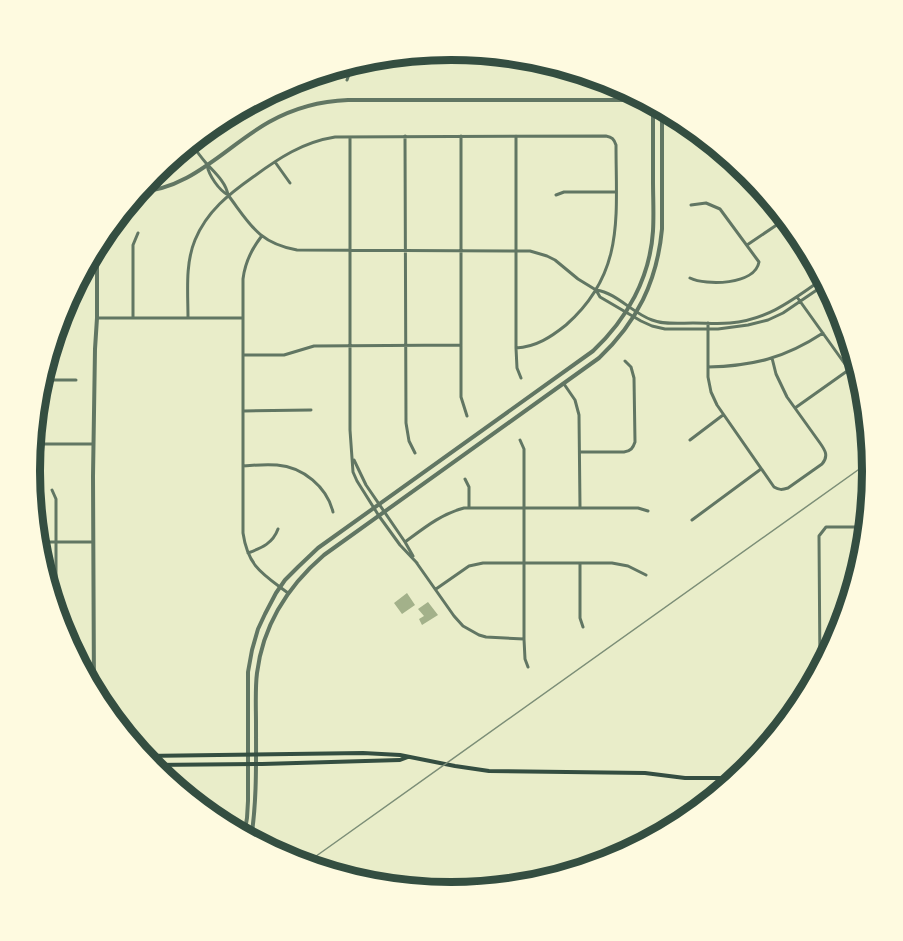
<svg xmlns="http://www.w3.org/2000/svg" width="903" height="941" viewBox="0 0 903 941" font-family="'Fira Sans',sans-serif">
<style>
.water{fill:#a3b18a}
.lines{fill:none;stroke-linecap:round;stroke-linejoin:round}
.minor{stroke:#617663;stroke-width:3}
.tertiary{stroke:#617663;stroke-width:4}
.secondary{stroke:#344e41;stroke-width:4}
.rail{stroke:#7c8e77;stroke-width:1.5}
.rim{fill:none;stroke:#344e41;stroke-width:8}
</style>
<rect width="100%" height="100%" fill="#e9edc9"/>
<path class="water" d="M407,593L415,605L402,614L394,603Z
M428,602L438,615L422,625L419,619L424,616L418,609Z"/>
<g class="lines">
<path class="minor" d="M347,80L351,69V63
M685,120C685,137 691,137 706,137
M405,136L406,423L409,441L415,453
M461,136V397L467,416
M516,136V348L517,368L521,378
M350,137V430L353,472L357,481L379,516L400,545L417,563
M190,142C195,149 200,156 206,163C214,172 226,182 228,195
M275,162L290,183
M207,165C209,176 219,190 228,195C250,224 258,243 297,250L530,251L547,256L555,260L578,279L596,290L600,297L641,321L652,326L665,329H718L748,325L768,320L783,313L827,283
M556,195L564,192H616
M261,237C251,250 245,262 243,279V533C248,567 263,574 288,593
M747,245L787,218
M690,278C706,286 755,285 759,262L720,209L706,203L691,205
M596,290C617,293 632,313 652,320C665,325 680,323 693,323C705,323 718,324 730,323C768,320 794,299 824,278
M797,297L865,392
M97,318H243
M133,318V245L138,233
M188,318C188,292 185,264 195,240C207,211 229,194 253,177C279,158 303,142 335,137L606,136C612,137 614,139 616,145C616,217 625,273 566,325C551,337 536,347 516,348
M708,323V377L711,392L717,405L774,487C779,490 782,490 788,488L822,464C829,456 825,450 820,443L787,397L776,374L772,358
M243,355H284L314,346L461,345
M708,367C753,366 785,358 823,333
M40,380H76
M564,384L575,400L579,415L580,507
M795,408L850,369
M244,411L311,410
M520,440L524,449V639L525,659L528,667
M690,440L723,415
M33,444H93
M580,452H624C631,451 633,448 635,442L634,378L631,367L625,361
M354,460L366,485L405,542L413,556
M243,466C254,465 266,464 277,465C303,467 327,487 333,512
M465,479L469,487V507
M52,490L56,499V611
M692,520L761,469
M37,542H93
M405,542C424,528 441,514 464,508H638L648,511
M248,553C262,548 273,543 278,529
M416,562L454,616L463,626L479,635L486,637L524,639
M580,563V618L583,627
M436,589L469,566L483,563H612L628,566L646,575
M820,671L819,536L826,527H867
M793,709H799"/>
<path class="tertiary" d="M137,192C191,190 226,146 269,122C294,108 320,101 348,100H648
M94,692L93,476L95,349L97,318V244
M244,835L247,818L248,801V672L252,650L258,629L265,614L276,593L285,580L298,567L318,548L593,351C627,319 650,278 653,231C654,214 653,197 653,180C653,154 653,128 653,102
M251,839C257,801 256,762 256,723C256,707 255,689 257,673C263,625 288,586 324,555L599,358C637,322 657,282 662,229V108"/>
<path class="secondary" d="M143,756L363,753L400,755L455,766L489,771L645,773L685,778H720L739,777
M151,765L262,764L400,760L408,757"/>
<path class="rail" d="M305,864L872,460"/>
</g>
<path d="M0 0H903V941H0ZM40 471a411 411 0 1 1 822 0a411 411 0 1 1-822 0Z" fill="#fefae0" fill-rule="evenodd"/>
<path class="rim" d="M40 471a411 411 0 1 1 822 0a411 411 0 1 1-822 0Z"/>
</svg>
